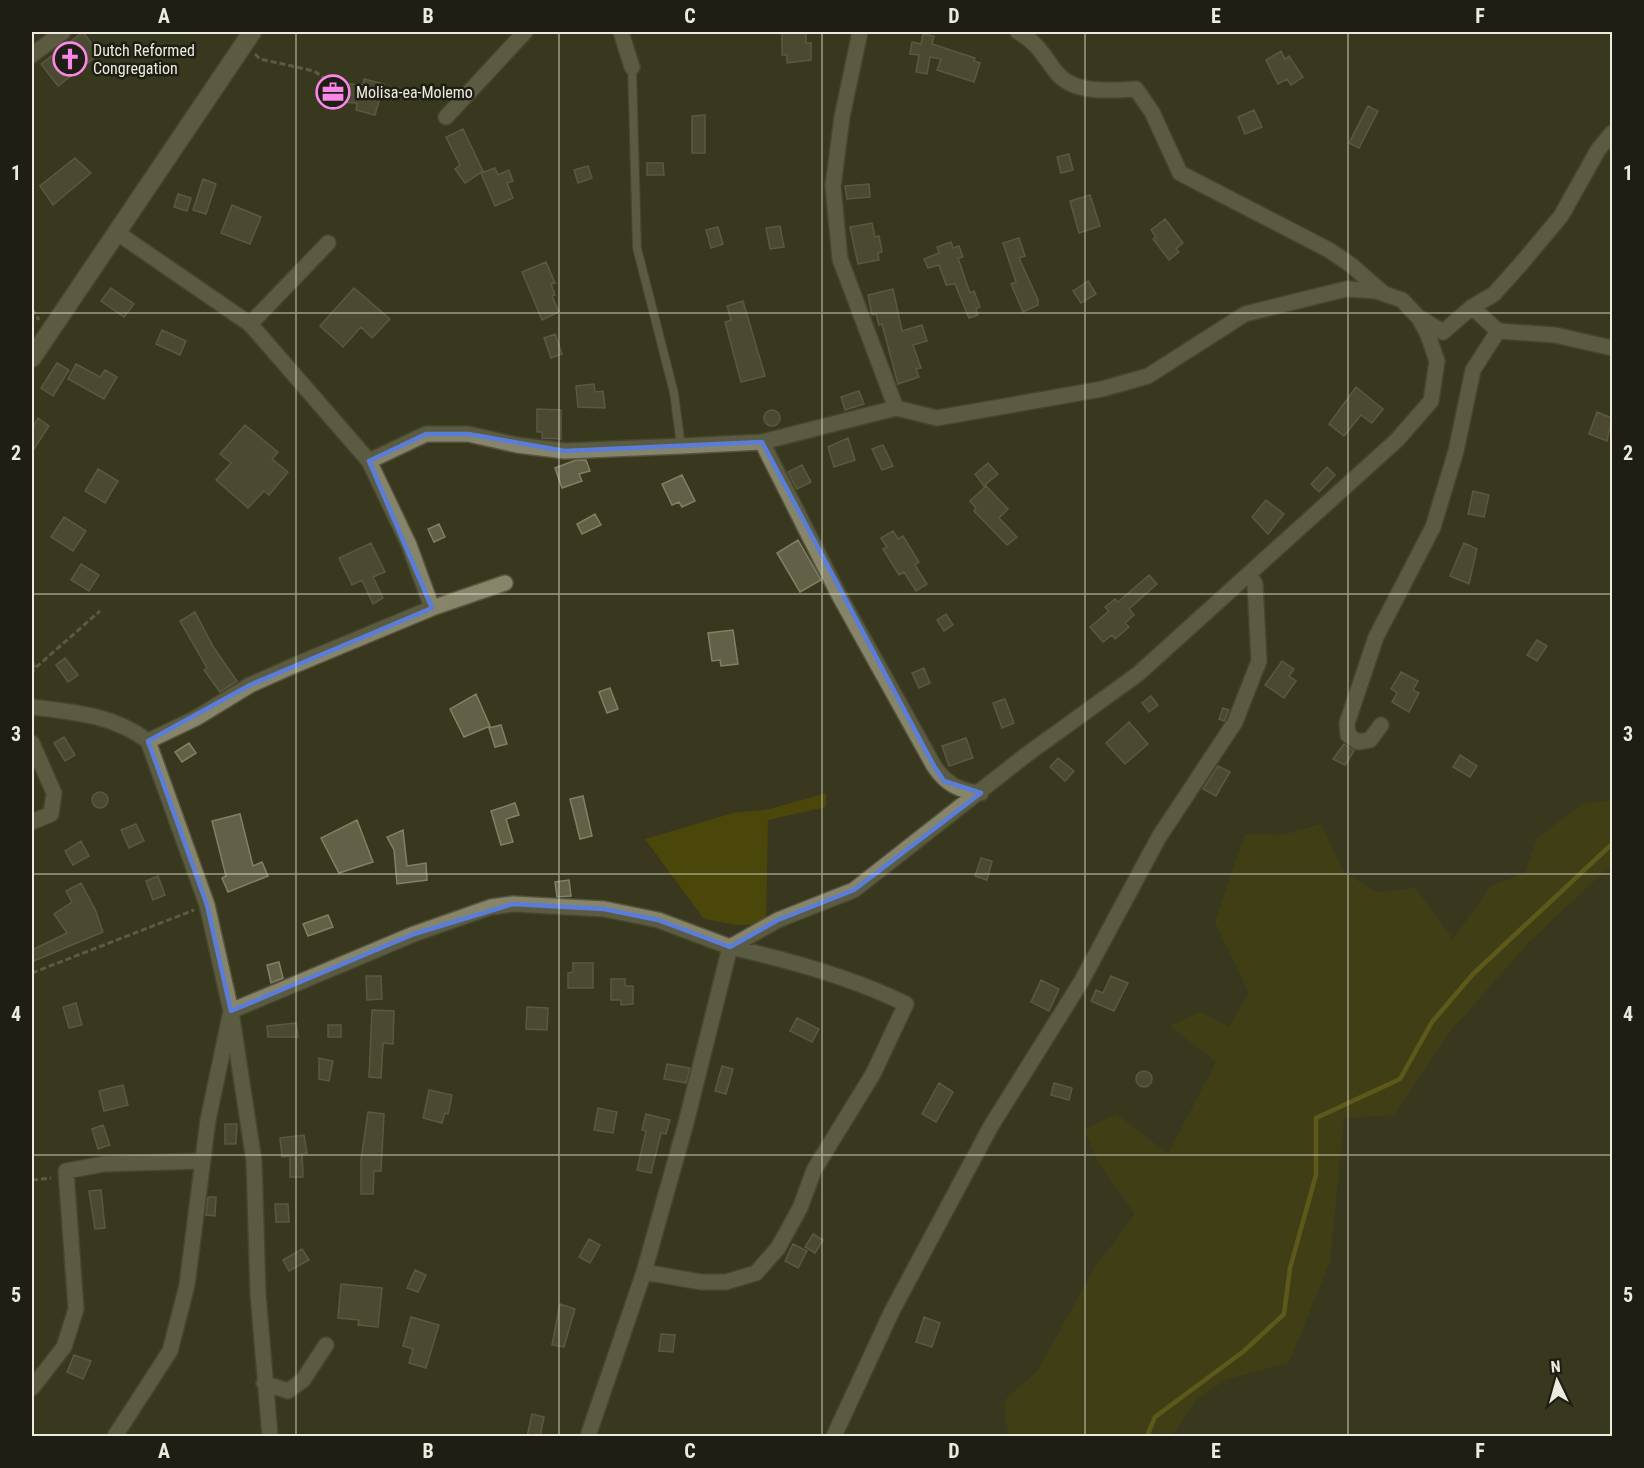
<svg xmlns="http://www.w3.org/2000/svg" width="1644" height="1468" viewBox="0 0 1644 1468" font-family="'Roboto Condensed',sans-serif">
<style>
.green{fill:#4b4609}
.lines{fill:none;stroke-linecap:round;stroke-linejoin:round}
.stream{stroke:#8a8218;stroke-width:4.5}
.building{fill:#626046;stroke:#818065;stroke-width:1.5}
.lane-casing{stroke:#56543f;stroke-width:10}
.street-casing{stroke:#56543f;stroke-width:18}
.secondary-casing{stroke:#56543f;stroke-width:21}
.path{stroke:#858470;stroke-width:3;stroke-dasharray:6 3;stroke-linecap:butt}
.lane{stroke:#86856a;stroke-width:8}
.street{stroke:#86856a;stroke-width:15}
.secondary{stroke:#86856a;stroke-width:18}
.marked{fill:none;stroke:#5b7dda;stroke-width:4.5;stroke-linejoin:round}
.grid{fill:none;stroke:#ecebdd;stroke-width:1.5;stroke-opacity:0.55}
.labels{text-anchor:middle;stroke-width:5;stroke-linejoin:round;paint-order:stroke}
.poi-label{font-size:16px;fill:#ecebdd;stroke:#1f1e14;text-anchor:start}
.neatline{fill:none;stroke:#ecebdd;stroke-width:2}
.grid-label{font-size:20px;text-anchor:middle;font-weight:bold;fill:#ecebdd}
</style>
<rect width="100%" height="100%" fill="#39381f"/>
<path class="green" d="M826,793V807L768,820L766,924L737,925L704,919L645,839L733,813L770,809Z
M1612,800V864L1529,942L1447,1035L1394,1115L1344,1118L1330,1261L1289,1362L1225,1380L1196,1400L1172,1436H1008L1004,1401L1038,1370L1094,1269L1135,1214L1097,1160L1085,1129L1116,1114L1168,1154L1216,1062L1170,1026L1200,1012L1229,1027L1249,993L1215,922L1245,834L1283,835L1321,824L1344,873L1378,892L1415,888L1453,939L1491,886L1526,873L1536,839L1583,804Z"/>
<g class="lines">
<path class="stream" d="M1147,1436L1155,1417L1244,1351L1284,1314L1290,1268L1316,1175V1118L1400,1079L1432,1022L1473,974L1612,844"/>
</g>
<path class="building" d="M83,32L99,54L58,86L41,64Z
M782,32H806V43H811V60L787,63V55H782Z
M923,34L934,36L932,44L975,58L974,61L980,63L974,82L937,70L941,59L930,57L927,74L916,72L919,55L910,54L912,42L921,44Z
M1281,51L1285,59L1289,56L1303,77L1291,85L1287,79L1278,84L1266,60Z
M364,79L384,84L375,115L356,110L357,103L318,101L320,82L363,85Z
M1368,106L1378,111L1359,148L1349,143Z
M1254,110L1262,127L1245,134L1238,117Z
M705,115V153H692V116Z
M463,129L483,171L465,183L455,169L460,165L446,137Z
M1069,154L1073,170L1061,173L1057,157Z
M75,158L91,173L53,205L40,186Z
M647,163H663L664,175H647Z
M588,166L592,178L578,183L574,170Z
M495,168L498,175L509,170L513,181L507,183L513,198L495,206L481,173Z
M203,179L216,184L206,214L193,210Z
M869,184L870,197L847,199L845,186Z
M178,194L191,198L187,211L174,207Z
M1090,195L1100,226L1079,233L1070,201Z
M232,205L261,217L250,244L221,233Z
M1165,219L1183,243L1176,249L1179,252L1169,260L1153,239L1156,237L1151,230Z
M872,223L875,237L879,236L882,252L878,253L879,260L858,264L850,227Z
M780,226L784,247L770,249L766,228Z
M718,227L723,244L711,248L706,230Z
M1019,238L1025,256L1019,258L1038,300V305L1023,312L1011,284L1016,282L1003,243Z
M951,242L953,248L959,246L963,257L958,258L970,293L974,291L980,307L976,309L978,315L969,318L955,284L946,285L939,265L928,268L924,259L939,253L937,247Z
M546,262L555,283L551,284L555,295L552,296L559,312L542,320L522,272Z
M1088,281L1096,294L1081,303L1073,291Z
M111,288L134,304L124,317L101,301Z
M354,288L390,319L372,338L361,327L343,347L320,326Z
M893,289L902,331L922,325L927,341L913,345L921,368L916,369L919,377L898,384L882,324L879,325L876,314L872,315L868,295Z
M743,301L765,376L741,382L725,322L731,320L727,306Z
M162,330L186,341L180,355L156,344Z
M555,334L562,354L551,358L544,338Z
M57,363L69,370L53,396L41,388Z
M76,364L100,377L105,370L117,377L104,399L68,379Z
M594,384L595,392L603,391L605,408L578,407L576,386Z
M1356,387L1383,409L1372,423L1361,415L1344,436L1329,424Z
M859,391L864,404L845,410L841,397Z
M537,409L561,410V439L542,438V432H537Z
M764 418a8 8 0 1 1 16 0a8 8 0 1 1-16 0Z
M1597,412L1612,418L1607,441L1589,434Z
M38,418L49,426L32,452V429Z
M245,425L278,452L272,459L288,472L269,495L264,491L248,508L216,480L231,463L220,454Z
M848,438L855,460L834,467L828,447Z
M883,445L893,466L882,470L872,449Z
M576,460H586L590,471L579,474L582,481L562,488L555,468Z
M988,463L998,474L984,486L975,474Z
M802,465L811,482L797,489L788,472Z
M1327,467L1335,475L1319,492L1311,484Z
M98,469L118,481L105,503L85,491Z
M682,475L695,501L682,507L679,502L672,505L662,484Z
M986,486L1008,509L999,518L1017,537L1007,545L974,511L976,508L970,501Z
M1473,491L1489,495L1484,517L1468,514Z
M1266,500L1284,514L1268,534L1252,517Z
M595,514L601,525L582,534L577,524Z
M64,517L86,531L73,551L51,537Z
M439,524L445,537L434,542L428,529Z
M893,531L898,539L903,536L919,562L915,565L927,584L916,591L904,572L899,575L883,549L887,547L881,538Z
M798,540L821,580L800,592L777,553Z
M371,543L385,572L373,577L383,598L373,604L362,580L352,585L339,558Z
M1464,543L1477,549L1469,584L1450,576Z
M81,564L99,575L89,591L71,580Z
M1149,575L1157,584L1129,609L1134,615L1125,623L1129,627L1115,639L1112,635L1103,642L1090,627L1109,611L1105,607L1115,599L1118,602Z
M195,612L214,648L237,681L220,692L204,670L207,668L180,621Z
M946,614L953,625L944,631L937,620Z
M733,630L738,664L721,666L720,660L712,661L708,633Z
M1537,640L1547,646L1537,661L1527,655Z
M65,658L78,675L68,682L56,665Z
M1282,661L1294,669L1289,676L1296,681L1284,698L1265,685Z
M924,668L930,683L919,688L912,673Z
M1401,672L1418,681L1413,690L1419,693L1409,712L1392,702L1397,693L1391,689Z
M610,688L618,709L607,713L599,692Z
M476,694L490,726L464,737L450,709Z
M1151,696L1158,705L1149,712L1142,703Z
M1005,699L1014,723L1002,728L993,703Z
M1223,708L1229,710L1224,721L1219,719Z
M1129,722L1148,744L1125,764L1106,743Z
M501,725L507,744L495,747L489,728Z
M64,737L75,755L65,761L54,743Z
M966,738L973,758L949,766L942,746Z
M189,743L196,753L182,762L175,752Z
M1344,744L1354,751L1345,765L1333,759Z
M1460,755L1477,766L1470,777L1453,767Z
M1058,758L1074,771L1065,781L1050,767Z
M1218,766L1230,772L1216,796L1203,789Z
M92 800a8 8 0 1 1 16 0a8 8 0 1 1-16 0Z
M583,796L592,836L580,839L570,799Z
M515,803L519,815L506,819L513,842L501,845L491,811Z
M240,814L253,866L262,862L268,876L228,892L222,878L226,876L212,821Z
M357,820L373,862L339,873L321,838Z
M136,824L144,841L129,848L121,830Z
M403,830L407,866L426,863L427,880L397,884L394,850L387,837Z
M81,841L89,856L73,865L65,851Z
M981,858L992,861L987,880L975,876Z
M158,876L165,895L153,900L146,881Z
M569,880L571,896L557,897L555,882Z
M81,883L95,909L103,932L34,961L32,950L67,933L54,914L72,902L66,891Z
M328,915L333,927L308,936L303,924Z
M279,962L283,978L271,983L267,965Z
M573,963H593V988H568V973L573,972Z
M366,976H381L382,999L367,1000Z
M1111,976L1128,983L1114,1011L1091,1001L1096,990L1103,993Z
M611,979H625V986H633V1004L621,1005V1000H611Z
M1041,980L1059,989L1049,1011L1031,1002Z
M76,1003L82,1025L69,1028L63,1007Z
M527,1007L548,1008L547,1030L526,1029Z
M372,1010L394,1011L393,1044L383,1043L381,1078L369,1077Z
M797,1018L819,1029L812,1042L790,1031Z
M296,1023L298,1037H268L267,1026Z
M328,1025H341V1037H328Z
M319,1058L333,1061L329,1081L319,1079Z
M667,1064L690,1068L686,1083L664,1079Z
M722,1066L733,1069L726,1094L715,1091Z
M1136 1079a8 8 0 1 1 16 0a8 8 0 1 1-16 0Z
M939,1083L953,1092L936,1122L922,1114Z
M1054,1083L1072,1088L1069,1100L1051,1095Z
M123,1085L128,1105L104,1111L99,1091Z
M429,1090L452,1095L448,1114L445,1113L442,1123L423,1118Z
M598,1108L617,1112L613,1133L594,1130Z
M368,1112L384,1114L381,1171H374L373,1194H361V1160Z
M646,1114L670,1120L666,1134L661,1133L651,1173L637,1170L646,1131L642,1130Z
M225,1124H237L236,1144H225Z
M103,1125L110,1145L98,1149L92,1129Z
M304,1135L307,1153L302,1154L303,1177H290V1156L282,1157L280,1138Z
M101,1190L105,1228L95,1229L89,1191Z
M208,1197H216L215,1216L206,1215Z
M275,1204H288L289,1222H276Z
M813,1234L823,1240L815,1253L805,1247Z
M589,1239L600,1245L590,1263L579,1257Z
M793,1244L807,1251L798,1268L785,1261Z
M302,1249L309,1260L289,1271L283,1260Z
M415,1270L426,1275L418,1292L407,1288Z
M341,1284L382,1288L378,1327L358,1325L359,1320L338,1318Z
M560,1304L575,1309L564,1347L552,1345Z
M411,1317L439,1325L426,1368L409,1363L413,1349L403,1346Z
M924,1317L940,1323L932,1347L916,1342Z
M661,1334L675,1335L673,1352L659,1351Z
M74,1355L91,1361L83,1379L67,1372Z
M532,1414L544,1417L540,1437H527Z"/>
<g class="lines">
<g class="lane-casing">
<path id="lane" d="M632,67L637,248L674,393L681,446"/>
</g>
<g class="street-casing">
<path id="street" d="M621,32L632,67
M1018,32C1036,41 1044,56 1056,72C1074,95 1110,90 1136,89L1152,112L1180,173L1329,250L1351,265L1383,293
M32,55L63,32
M446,117L525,32
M116,232L250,324L369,461L409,545L432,608
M1472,307L1498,331L1555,335L1612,348
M1420,318L1443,332L1472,307L1494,294L1520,265L1561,216L1598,150L1612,133
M250,324L328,243
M762,442L839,595L934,766C946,784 959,791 981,793
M369,461L426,434H468L517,445L565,451L681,446L762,442L896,408
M32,707C74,712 113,715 148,741L207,905L231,1011L254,1161L258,1294L270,1436
M1381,725L1370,740L1358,742L1348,735L1347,723L1376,637L1433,527L1456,451L1473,370L1498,331
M148,741L196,718L250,685L295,665L432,608L505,583
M32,743L54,793L51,814L32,822
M264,1383L288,1391L303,1380L326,1345
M32,1388L64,1347L76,1309L66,1171L104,1164L202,1161
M115,1436L170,1351L187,1285L208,1120L231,1011L414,934L491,907L513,904L604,909L658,920L730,947L778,920L854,890L1026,755L1138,674L1397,440L1431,401L1437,361L1428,335L1419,318L1402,300L1376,291L1346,289L1245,314L1148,376L1102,389L937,418L896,408L840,259L833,186L842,117L860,32
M588,1436L644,1272L686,1123L730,947C789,960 851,977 906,1004L873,1074L814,1170L800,1208L778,1248L756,1273L726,1282H701L644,1272
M834,1436L892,1311L991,1126L1081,982L1159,837L1235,722L1259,661L1255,584L1250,575"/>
</g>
<g class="secondary-casing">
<path id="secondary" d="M32,358L252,32"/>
</g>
<path class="path" d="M255,54L260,59L314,71L324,78
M32,309L39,320
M32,653L34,669
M32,675L34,669L100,611
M32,973L194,910
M32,1180L51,1178"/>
<use href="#lane" class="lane"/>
<use href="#street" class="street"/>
<use href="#secondary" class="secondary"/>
</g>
<path d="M0 0H1644V1468H0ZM426,434H468L565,451L762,442L934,766L944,781L981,793L854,890L778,920L730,947L658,920L604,909L513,904L414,934L231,1011L207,905L148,741L250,685L432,608L369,461Z" fill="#39381f" fill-opacity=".55" fill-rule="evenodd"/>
<path class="marked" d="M426,434H468L565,451L762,442L934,766L944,781L981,793L854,890L778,920L730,947L658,920L604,909L513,904L414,934L231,1011L207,905L148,741L250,685L432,608L369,461Z"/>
<path class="grid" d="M296,32V1436M559,32V1436M822,32V1436M1085,32V1436M1348,32V1436M32,313H1612M32,594H1612M32,874H1612M32,1155H1612"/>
<defs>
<g id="church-ring" transform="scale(1.725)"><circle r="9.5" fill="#1f1e14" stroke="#f987e8" stroke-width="1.5"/><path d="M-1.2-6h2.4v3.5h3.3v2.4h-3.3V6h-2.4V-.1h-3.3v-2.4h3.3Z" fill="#f987e8"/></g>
<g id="office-ring" transform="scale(1.725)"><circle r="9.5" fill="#1f1e14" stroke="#f987e8" stroke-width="1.5"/><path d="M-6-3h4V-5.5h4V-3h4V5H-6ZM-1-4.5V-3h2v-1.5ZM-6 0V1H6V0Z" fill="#f987e8"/></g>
</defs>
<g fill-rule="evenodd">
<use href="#church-ring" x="70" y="59"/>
<use href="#office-ring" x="333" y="92"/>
</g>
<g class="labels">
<g class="poi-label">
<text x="93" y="56">Dutch Reformed<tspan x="93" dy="18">Congregation</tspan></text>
<text x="356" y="98">Molisa-ea-Molemo</text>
</g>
</g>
<rect width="1644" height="1468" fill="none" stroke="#1f1e14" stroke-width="66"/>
<g transform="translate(1557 1381) rotate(355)" stroke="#1f1e14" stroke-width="4.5" paint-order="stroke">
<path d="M0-4.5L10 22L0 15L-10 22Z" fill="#ecebdd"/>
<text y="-9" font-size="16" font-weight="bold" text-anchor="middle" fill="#ecebdd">N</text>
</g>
<rect x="33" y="33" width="1578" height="1402" class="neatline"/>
<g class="grid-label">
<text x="164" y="23">A</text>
<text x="428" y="23">B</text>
<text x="690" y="23">C</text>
<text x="954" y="23">D</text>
<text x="1216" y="23">E</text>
<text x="1480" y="23">F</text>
<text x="16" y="180">1</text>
<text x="1628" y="180">1</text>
<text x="16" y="460">2</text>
<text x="1628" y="460">2</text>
<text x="16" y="741">3</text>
<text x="1628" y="741">3</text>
<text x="16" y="1021">4</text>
<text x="1628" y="1021">4</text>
<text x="16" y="1302">5</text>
<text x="1628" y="1302">5</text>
<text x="164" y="1458">A</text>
<text x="428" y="1458">B</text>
<text x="690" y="1458">C</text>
<text x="954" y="1458">D</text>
<text x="1216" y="1458">E</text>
<text x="1480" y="1458">F</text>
</g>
</svg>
